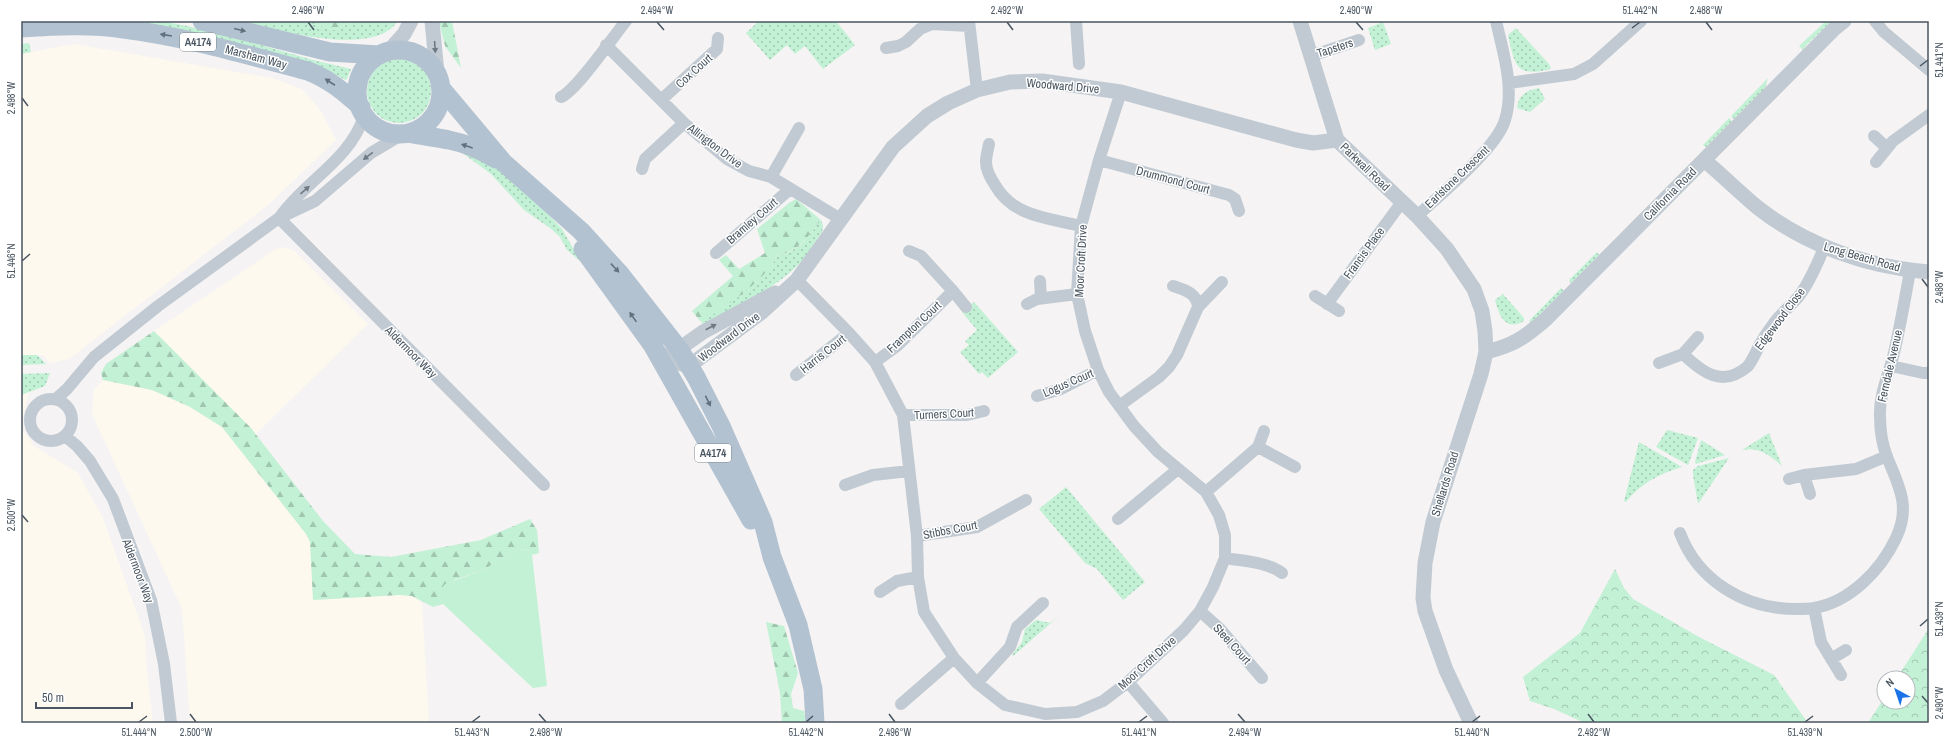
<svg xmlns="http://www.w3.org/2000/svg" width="1950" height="744" viewBox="0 0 1950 744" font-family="'Archivo Narrow',sans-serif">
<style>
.commercial{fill:#fdf9ef}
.grass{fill:url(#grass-dots)}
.forest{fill:url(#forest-firs)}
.park{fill:url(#park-crowns)}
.pitch{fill:#c3f1d5}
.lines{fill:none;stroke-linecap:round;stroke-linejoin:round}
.minor{stroke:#c1cad2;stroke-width:12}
.tertiary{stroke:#c1cad2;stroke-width:15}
.primary{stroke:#b3c2d1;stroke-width:19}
.oneway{fill:#64717d}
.oneway2{fill:#6e7983}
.ticks{fill:none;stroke:#4a5661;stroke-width:1.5}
.labels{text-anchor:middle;stroke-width:3;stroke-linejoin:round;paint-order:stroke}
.shield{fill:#fff;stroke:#808990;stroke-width:1}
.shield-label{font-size:11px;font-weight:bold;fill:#4a5661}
.street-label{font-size:12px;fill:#4a5661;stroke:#fff}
.neatline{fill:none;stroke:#4a5661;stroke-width:1.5}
.ticks-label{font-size:10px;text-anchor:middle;fill:#4a5661}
</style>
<defs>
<pattern id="grass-dots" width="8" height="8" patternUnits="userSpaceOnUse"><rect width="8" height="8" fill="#c3f1d5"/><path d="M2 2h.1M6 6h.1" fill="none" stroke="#a0c6b0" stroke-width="1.8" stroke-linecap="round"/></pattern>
<pattern id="forest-firs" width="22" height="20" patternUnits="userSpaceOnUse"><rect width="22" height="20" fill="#c3f1d5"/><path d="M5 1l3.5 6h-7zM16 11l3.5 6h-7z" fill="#a0c6b0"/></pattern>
<pattern id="park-crowns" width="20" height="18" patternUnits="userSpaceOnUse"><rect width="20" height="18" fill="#c3f1d5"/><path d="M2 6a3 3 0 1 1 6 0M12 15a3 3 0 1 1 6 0" fill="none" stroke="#a0c6b0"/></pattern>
</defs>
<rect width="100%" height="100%" fill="#f5f3f3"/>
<path class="commercial" d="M74,44L272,78L302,89L321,111L336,140L268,205L69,359L49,363L43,355H21V54Z
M282,247L293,250L368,324L256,434L154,331L276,249Z
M103,380L152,390L190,407L222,427L306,534L310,542L313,600L400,595L412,596L422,603L429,723H190L182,609L92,414L94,389Z
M29,392L21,426V395Z
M21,427L34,446L78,473L103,518L145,636L147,672L153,723H21Z"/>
<path class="grass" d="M99,21H161L187,26L226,35L313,60L351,69L347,79L346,80L325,70Z
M238,21H305L334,30L355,21H398C373,59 275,29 238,21Z
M759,21H836L855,45L823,69L805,46L795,54L787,45L770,60L746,33Z
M1826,21H1832L1805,46L1804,51L1799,46Z
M1383,22L1391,44L1375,50L1368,28Z
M1516,28L1549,64L1551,69C1515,78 1515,65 1508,35Z
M29,43L31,52L21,54V44Z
M367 91a32 32 0 1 1 64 0a32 32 0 1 1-64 0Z
M1768,78L1764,92L1754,99L1734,119L1731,116Z
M1539,88L1545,99L1530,112L1517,108C1518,95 1527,90 1539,88Z
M1729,118L1732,121L1706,147L1703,145Z
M457,149L490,163L531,196L562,229L581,262L567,250L560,237L550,228L524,210L491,174Z
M821,220L823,226L822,232C814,243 807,257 797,266C770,292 735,307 703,324L701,322C724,307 765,281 777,256C801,250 806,239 821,220Z
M1597,252L1599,255L1571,283L1569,280Z
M1561,288L1564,291L1532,322L1529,321Z
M1503,294L1524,318V321C1505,332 1499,315 1495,300Z
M974,302L1018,352L988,378L982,372L979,374L960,352L969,345L965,341L977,330L962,312Z
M21,355H37L46,364L21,365Z
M50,373L45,386L21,395V374Z
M1667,430L1698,438L1688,465L1656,447Z
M1769,433L1782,466C1769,455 1760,447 1742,450Z
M1701,440L1725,455L1696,464L1695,462Z
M1639,442L1682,467C1659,474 1641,483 1626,502L1624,501Z
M1729,458L1698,504L1693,475V470L1698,466Z
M1066,487L1145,582L1123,600L1097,569L1085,563L1039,509Z
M1059,616L1013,656L1012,655L1022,642L1025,629L1036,620L1050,623Z"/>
<path class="forest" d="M305,21H355L334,30Z
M439,21H452L461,68L445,46Z
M796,199L821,220C806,239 801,249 777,256C765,281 725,307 701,322L692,311L733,276L719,260L726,255L739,269L765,253L757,229L789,203Z
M154,331L251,428L323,521L355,554L391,557L481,540L530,519L537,530L539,553L532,555L528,550L519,549L483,570L454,580L440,599L443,604L433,607L412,596L400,595L313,600L310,542L306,534L222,427L190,407L152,390L103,380L101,373L106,364Z
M766,622L784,626L798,673L791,694L793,708L804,711L806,723H782L780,693Z"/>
<path class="park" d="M1615,569L1624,588L1633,599L1699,637L1774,675L1808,723H1585L1554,709L1530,701L1523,677L1580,633Z
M1929,628V723H1868L1884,698V702H1908V678H1897Z"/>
<path class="pitch" d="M519,549L528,550L532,555L547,686L533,688L443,604L440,599L439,592L445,584L483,570Z"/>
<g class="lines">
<path class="minor" d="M969,21L977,90
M1076,21L1079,64
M1875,21L1884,32L1929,70
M606,45L684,123L727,159L749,171L771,177L842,220
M886,48L898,46L906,42L920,29L932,24L969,26
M1311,56L1359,40
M1509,83L1574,74L1593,64L1641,21
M561,97C577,90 612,38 626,21
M661,100L717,49L718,38
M1874,136L1887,148
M989,144C988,150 986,156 986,162C986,170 991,179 995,185C1013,217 1049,218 1081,226
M1099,160L1229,195L1235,199L1239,211
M1876,162L1893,141L1929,115
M642,169L645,159L684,123
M771,177L799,128
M1417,216C1440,195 1497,148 1505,120C1515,88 1503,52 1496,21
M280,217C305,181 350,160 364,116
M279,218L544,485
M716,253L789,190
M797,280L849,333L875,362L903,415L917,536L918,577L924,612L954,658L977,683L1005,705L1045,714L1077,712L1103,701L1128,682L1184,630L1200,611L1213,587L1225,558V535L1219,515L1206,492L1158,452L1134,426L1109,392L1098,370L1085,331L1077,294L1081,226L1099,160L1121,92
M1040,281L1041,298
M1173,286C1185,290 1197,293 1198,307
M953,291L966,307
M1315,296L1339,311
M1027,304L1037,299L1077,294
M1327,304L1402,202
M1683,354C1702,372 1722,388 1747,367C1753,361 1757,348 1762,341C1765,335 1770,329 1774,323C1781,313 1791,306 1799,296C1810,282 1817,264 1824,248
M875,362L897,346L953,291L921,256L909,251
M1659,363L1683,354L1698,337
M1891,366L1923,373H1929
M796,375L849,333
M1037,396L1061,389L1098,370
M56,399L67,389L94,357L158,306L279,218L315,201L371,153L401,135
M30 420a21 21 0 1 1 42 0a21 21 0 1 1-42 0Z
M1119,406L1159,377L1169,367L1177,355L1198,307L1222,282
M903,415H967L984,411
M65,436L77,446L90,461L113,499L151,600L164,664L171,723
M1258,447L1295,467
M1804,475L1810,494
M1789,479L1804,475L1856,469L1887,456
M845,485L873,475L909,471
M1206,492L1258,447L1264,431
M1118,519L1178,469
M1680,533C1698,581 1745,609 1796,609C1801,609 1808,609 1814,608C1850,602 1881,570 1896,538C1911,507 1899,486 1887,457C1882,444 1880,430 1880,416C1879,396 1888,376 1893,357C1900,328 1905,299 1910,271
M917,536L977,527L1026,500
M1225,558C1242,561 1268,562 1282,573
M880,592L897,581L918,577
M1814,608L1821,642L1841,675
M1200,611L1220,629L1262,678
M1831,659L1846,650
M1128,682L1163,723
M977,683L1010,647L1017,627L1043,603
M901,704L954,658"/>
<path class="tertiary" d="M432,21L437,73
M1300,21L1337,140L1417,216L1447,249L1474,289L1482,311L1485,331L1486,352L1481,374L1433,522L1425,563L1423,598L1425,611L1446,670L1471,723
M388,52L404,34L411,21
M1704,160C1722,175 1739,192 1757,207C1805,245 1867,267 1929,272
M679,349L703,332L775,293
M656,350L671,361L689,366L762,312L797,280L893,147L927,116L948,103L977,90L1010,82L1042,81L1121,92L1296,140L1313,143L1337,140
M1486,352C1514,345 1524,338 1546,319L1834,29L1844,21"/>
<path class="primary" d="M202,21L330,52L379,55
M21,28C55,26 90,24 124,29C187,37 247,55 308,71C329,79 344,92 361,107
M357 92a42 42 0 1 1 84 0a42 42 0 1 1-84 0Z
M441,88L503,162L581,231L621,275L679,349L696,377L721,426L763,522L772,557L798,625L813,689L815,723
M408,133C422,136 435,137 449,140C465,143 482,151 496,159
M583,249L653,346L751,520"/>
</g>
<defs><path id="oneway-solid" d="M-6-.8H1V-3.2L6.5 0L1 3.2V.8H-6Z"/></defs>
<g class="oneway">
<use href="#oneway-solid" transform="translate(240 30) rotate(14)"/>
<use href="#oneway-solid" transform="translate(166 35) rotate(-171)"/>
<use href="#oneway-solid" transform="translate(330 82) rotate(-147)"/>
<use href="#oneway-solid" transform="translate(467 146) rotate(-161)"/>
<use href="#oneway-solid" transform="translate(615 268) rotate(47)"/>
<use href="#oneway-solid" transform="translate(633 317) rotate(-125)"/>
<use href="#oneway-solid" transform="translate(708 401) rotate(64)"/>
</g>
<g class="oneway2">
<use href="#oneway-solid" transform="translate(435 47) rotate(86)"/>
<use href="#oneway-solid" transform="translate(368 156) rotate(143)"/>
<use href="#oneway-solid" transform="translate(305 190) rotate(-41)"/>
<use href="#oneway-solid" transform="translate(711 327) rotate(-28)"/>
</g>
<path class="ticks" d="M308,22L314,30M657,22L664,30M1007,22L1013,30M1356,22L1363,30M1706,22L1712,30M1632,28L1640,22M1920,66L1928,60M22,98L28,106M22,261L30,254M1922,279L1928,287M22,515L28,522M1920,626L1928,619M1922,696L1928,703M190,714L196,722M539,714L546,722M889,714L895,722M1238,714L1245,722M1588,714L1594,722M139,722L147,716M472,722L480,716M806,722L813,716M1139,722L1147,716M1472,722L1480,716M1805,722L1813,716"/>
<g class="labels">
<g class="shield">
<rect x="180" y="33" width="36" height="18" rx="3"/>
<rect x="695" y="444" width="36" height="18" rx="3"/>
</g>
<g class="shield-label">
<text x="198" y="46">A4174</text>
<text x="713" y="457">A4174</text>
</g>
<g class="street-label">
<text transform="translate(1335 48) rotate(-18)" y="4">Tapsters</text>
<text transform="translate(256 57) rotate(15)" y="4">Marsham Way</text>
<text transform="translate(694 71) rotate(-42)" y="4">Cox Court</text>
<text transform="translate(1063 86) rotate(5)" y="4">Woodward Drive</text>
<text transform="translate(715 146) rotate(37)" y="4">Allington Drive</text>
<text transform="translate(1365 167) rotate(44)" y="4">Parkwall Road</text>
<text transform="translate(1457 177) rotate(-44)" y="4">Earlstone Crescent</text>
<text transform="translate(1173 180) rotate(15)" y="4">Drummond Court</text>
<text transform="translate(1670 194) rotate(-45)" y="4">California Road</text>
<text transform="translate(752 221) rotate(-41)" y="4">Bramley Court</text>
<text transform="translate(1364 253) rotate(-54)" y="4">Francis Place</text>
<text transform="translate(1862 257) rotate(16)" y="4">Long Beach Road</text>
<text transform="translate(1081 261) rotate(-87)" y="4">Moor Croft Drive</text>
<text transform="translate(1780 319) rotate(-53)" y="4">Edgewood Close</text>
<text transform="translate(914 327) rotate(-43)" y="4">Frampton Court</text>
<text transform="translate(729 337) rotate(-37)" y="4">Woodward Drive</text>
<text transform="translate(411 352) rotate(45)" y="4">Aldermoor Way</text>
<text transform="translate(823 354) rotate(-38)" y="4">Harris Court</text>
<text transform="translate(1890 366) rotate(-77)" y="4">Ferndale Avenue</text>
<text transform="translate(1068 383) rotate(-23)" y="4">Logus Court</text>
<text transform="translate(944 414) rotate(-3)" y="4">Turners Court</text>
<text transform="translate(1445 484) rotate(-73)" y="4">Shellards Road</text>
<text transform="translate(950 530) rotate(-11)" y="4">Stibbs Court</text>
<text transform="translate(138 571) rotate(69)" y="4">Aldermoor Way</text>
<text transform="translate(1232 644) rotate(48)" y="4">Steel Court</text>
<text transform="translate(1147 663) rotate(-42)" y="4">Moor Croft Drive</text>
</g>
</g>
<rect width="1950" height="744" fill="none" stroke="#ffffff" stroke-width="44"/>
<g transform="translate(1896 690) rotate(320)"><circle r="19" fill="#ffffff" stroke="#b7bbc0"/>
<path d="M0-3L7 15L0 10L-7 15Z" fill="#1a73e8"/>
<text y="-6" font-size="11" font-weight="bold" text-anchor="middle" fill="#4a5661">N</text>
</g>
<path d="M36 702v6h96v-6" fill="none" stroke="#4a5661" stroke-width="2"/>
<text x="42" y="702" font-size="12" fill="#4a5661" stroke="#ffffff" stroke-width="3" paint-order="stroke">50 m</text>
<rect x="22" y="22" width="1906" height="700" class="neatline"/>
<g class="ticks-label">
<text x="308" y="14">2.496°W</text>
<text x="657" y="14">2.494°W</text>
<text x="1007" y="14">2.492°W</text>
<text x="1356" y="14">2.490°W</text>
<text x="1640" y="14">51.442°N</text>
<text x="1706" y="14">2.488°W</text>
<text transform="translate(1939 60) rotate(-90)" y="4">51.441°N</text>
<text transform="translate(11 98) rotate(-90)" y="4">2.498°W</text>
<text transform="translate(11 261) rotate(-90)" y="4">51.446°N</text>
<text transform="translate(1939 287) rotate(-90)" y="4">2.488°W</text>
<text transform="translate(11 515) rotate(-90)" y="4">2.500°W</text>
<text transform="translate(1939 619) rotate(-90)" y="4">51.439°N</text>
<text transform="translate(1939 703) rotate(-90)" y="4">2.490°W</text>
<text x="139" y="736">51.444°N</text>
<text x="196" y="736">2.500°W</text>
<text x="472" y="736">51.443°N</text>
<text x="546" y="736">2.498°W</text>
<text x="806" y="736">51.442°N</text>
<text x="895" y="736">2.496°W</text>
<text x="1139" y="736">51.441°N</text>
<text x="1245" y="736">2.494°W</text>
<text x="1472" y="736">51.440°N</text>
<text x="1594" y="736">2.492°W</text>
<text x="1805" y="736">51.439°N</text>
</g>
</svg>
